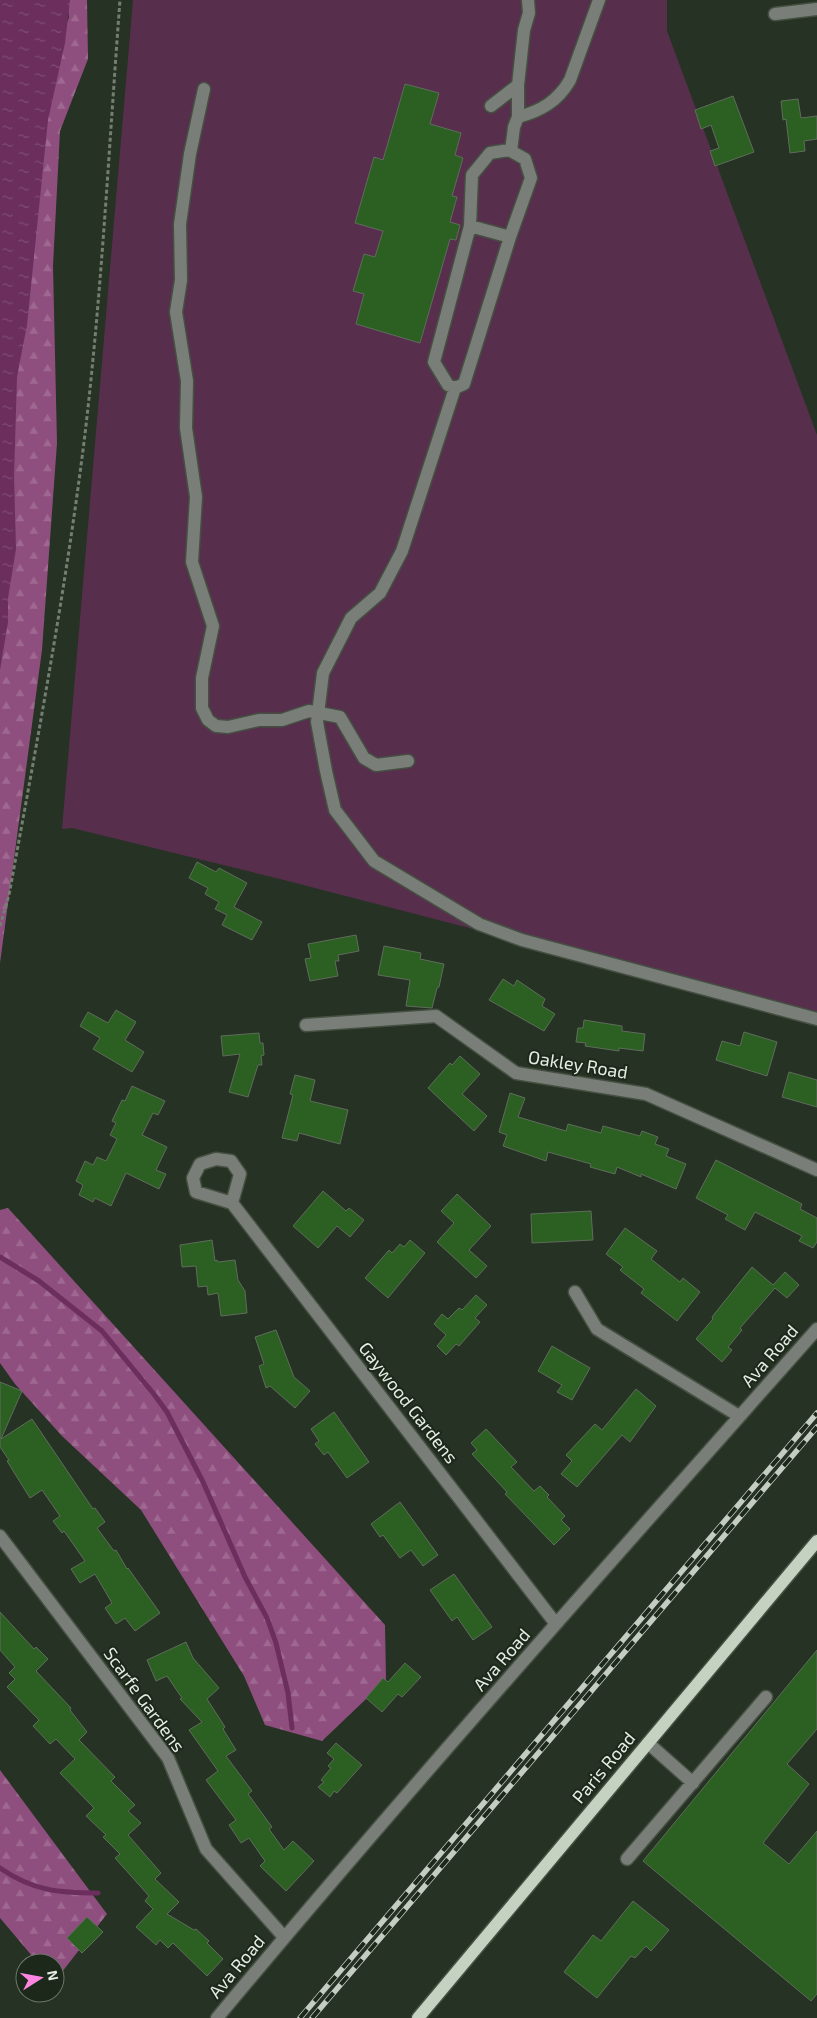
<svg xmlns="http://www.w3.org/2000/svg" width="817" height="2018" viewBox="0 0 817 2018" font-family="'Exo 2',sans-serif">
<style>
.grass{fill:#572f4d}
.forest{fill:url(#forest-firs)}
.water{fill:url(#water-ripples)}
.lines{fill:none;stroke-linecap:round;stroke-linejoin:round}
.stream{stroke:#6b2e5d;stroke-width:5}
.building{fill:#2c5f22;stroke:#5f6d5c}
.minor-casing{stroke:#455042;stroke-width:15}
.major-casing{stroke:#455042;stroke-width:15}
.path{stroke:#747e71;stroke-width:3;stroke-dasharray:4 2.5;stroke-linecap:butt}
.minor{stroke:#797f78;stroke-width:12}
.major{stroke:#c5d2c2;stroke-width:12}
.rail-casing{stroke:#c5cdc3;stroke-width:5.5}
.rail{stroke:#1c281a;stroke-width:4;stroke-dasharray:11;stroke-linecap:butt}
.labels{text-anchor:middle;stroke-width:4;stroke-linejoin:round;paint-order:stroke}
.street-label{font-size:18px;fill:#e6ede4;stroke:#1c281a}
</style>
<defs>
<pattern id="forest-firs" width="22" height="20" patternUnits="userSpaceOnUse" patternTransform="scale(1.25)"><rect width="22" height="20" fill="#8e4e7e"/><path d="M5 1l3.5 6h-7zM16 11l3.5 6h-7z" fill="#9e6890"/></pattern>
<pattern id="water-ripples" width="26" height="14" patternUnits="userSpaceOnUse" patternTransform="scale(1.25)"><rect width="26" height="14" fill="#6b2e5d"/><path d="M2 4q2-2 4 0t4 0M15 11q2-2 4 0t4 0" fill="none" stroke="#804d74"/></pattern>
</defs>
<rect width="100%" height="100%" fill="#263223"/>
<path class="grass" d="M133,0H667V31L817,435V1018L280,879L72,828L62,829Z"/>
<path class="forest" d="M67,0H87L88,59L60,131L53,266L57,443L42,650L0,963V574L27,219L46,87L69,17Z
M8,1208L385,1625L386,1680L322,1741L265,1725L244,1676L141,1510L62,1436L15,1384L0,1363V1210Z
M0,1770L107,1914L55,1981V1963H38L0,1918Z"/>
<path class="water" d="M0,0H70L65,43L48,120L27,325L17,377L14,476L16,549L8,598V622L0,670Z"/>
<g class="lines">
<path class="stream" d="M0,1257L39,1281L102,1331L153,1393L167,1412L203,1482L245,1577L267,1618L276,1643L288,1693L292,1728
M0,1868C33,1891 60,1893 98,1893"/>
</g>
<path class="building" d="M405,84L439,93L430,124L461,133L455,155L463,158L452,196L457,197L450,222L460,225L456,240L450,239L420,343L356,324L364,294L353,291L364,254L375,257L383,231L355,223L374,157L383,160Z
M733,96L754,152L715,166L710,151L719,148L711,125L701,129L695,110Z
M798,99L801,118L817,116V139L804,141L805,151L790,153L786,119L783,120L781,101Z
M197,862L216,872L219,868L247,883L234,907L262,922L252,940L222,925L227,915L215,909L219,902L205,894L208,888L189,878Z
M356,935L359,951L338,955L339,961H335L338,976L310,981L305,959L311,958L308,944Z
M384,946L421,953L420,959L444,964L439,987L437,988L432,1008L406,1006L410,980L378,975Z
M503,979L514,986L517,980L545,999L542,1006L555,1014L544,1031L489,1000Z
M116,1010L136,1022L125,1040L144,1052L132,1072L93,1049L100,1038L80,1026L88,1012L108,1023Z
M584,1020L622,1026V1031L645,1034L643,1051L619,1048V1051L585,1046L586,1043L576,1042L578,1028H583Z
M744,1032L777,1042L767,1076L716,1060L722,1041L740,1046Z
M259,1033L260,1043H263L264,1055L261,1056L262,1065H258L248,1097L229,1092L240,1054L223,1056L221,1036Z
M460,1056L480,1074L462,1094L487,1116L474,1131L428,1088L450,1063L452,1065Z
M789,1072L817,1080V1107L782,1097Z
M295,1075L315,1080L310,1101L348,1110L340,1144L299,1133L297,1141L282,1138L293,1095L290,1094Z
M132,1086L165,1101L158,1115L153,1113L142,1135L167,1147L156,1170L166,1174L159,1189L126,1173L111,1206L95,1198L93,1202L79,1195L83,1185L76,1181L85,1161L93,1165L97,1157L106,1161L117,1139L110,1135L116,1123L112,1121L122,1100L125,1101Z
M510,1093L525,1098L518,1117L566,1131L568,1124L601,1133L603,1126L640,1136L642,1131L658,1137L655,1144L669,1149L666,1156L686,1164L676,1189L641,1174V1177L617,1167L615,1174L590,1167L591,1164L548,1152L546,1161L503,1146L507,1135L499,1132Z
M716,1160L802,1204L800,1209L817,1218V1242L813,1248L799,1241L802,1236L755,1212L745,1230L725,1219L728,1215L696,1198Z
M323,1191L346,1211L349,1208L364,1220L350,1237L337,1226L318,1248L293,1226Z
M457,1194L491,1226L469,1250L487,1266L476,1278L437,1242L454,1223L441,1211Z
M591,1211L593,1240L532,1243L531,1214Z
M625,1228L657,1251L651,1259L680,1282L683,1278L700,1292L677,1321L641,1293L644,1289L620,1270L623,1267L606,1254Z
M212,1240L215,1261L217,1260L218,1262L235,1260L238,1280L245,1291L247,1313L221,1316L218,1293L208,1295L207,1286L198,1287L196,1266L182,1267L180,1245Z
M410,1240L425,1253L388,1298L365,1278L389,1250L392,1253L400,1244L404,1247Z
M752,1267L773,1285L785,1272L799,1285L787,1298L775,1288L740,1328L742,1330L728,1347L732,1350L722,1362L696,1339L713,1319L712,1317Z
M476,1295L487,1305L475,1318L480,1322L459,1346L456,1344L446,1355L437,1346L446,1335L434,1324L442,1314L448,1319L459,1308L462,1310Z
M276,1330L294,1377L310,1391L295,1408L270,1386L266,1388L259,1366L264,1364L255,1337Z
M552,1346L590,1368L572,1400L557,1392L562,1385L538,1371Z
M0,1382L22,1391L1,1439L32,1419L93,1509L95,1508L105,1522L97,1528L114,1551L116,1550L127,1569L128,1568L160,1613L135,1631L125,1618L116,1624L105,1608L112,1603L95,1574L80,1583L71,1569L85,1561L64,1531L62,1533L53,1521L60,1516L42,1490L30,1498L7,1461L9,1460L0,1447Z
M636,1389L656,1406L630,1442L622,1435L577,1487L561,1474L572,1461L566,1455L595,1424L602,1430Z
M334,1412L369,1462L347,1478L328,1452L324,1455L315,1444L319,1441L311,1429Z
M486,1429L517,1462L511,1467L534,1491L540,1486L549,1495L547,1497L565,1516L561,1520L570,1529L554,1545L505,1494L507,1492L472,1454L477,1450L471,1443Z
M400,1502L438,1555L423,1566L411,1550L400,1558L383,1535L380,1537L371,1524Z
M454,1574L492,1627L473,1640L457,1617L452,1621L430,1590Z
M0,1612L34,1649L36,1647L48,1659L36,1671L71,1708L70,1710L87,1732L79,1740L115,1777L111,1781L135,1805L128,1811L141,1823L128,1835L161,1873L155,1879L179,1902L167,1914L194,1930L196,1929L209,1941L207,1943L223,1959L207,1976L173,1943L168,1948L160,1940L156,1945L136,1927L153,1909L145,1901L149,1896L115,1858L120,1854L103,1837L106,1835L86,1816L94,1808L60,1773L75,1759L56,1739L50,1744L33,1726L39,1720L7,1687L15,1679L9,1673L15,1667L0,1650Z
M186,1642L193,1658L219,1688L207,1699L225,1727L223,1729L236,1750L226,1756L252,1791L248,1794L272,1827L269,1829L284,1850L293,1841L314,1861L286,1891L260,1866L265,1861L249,1838L241,1843L229,1825L236,1820L206,1780L218,1771L189,1730L202,1722L180,1699L182,1698L167,1676L156,1681L147,1660Z
M817,1650V1729L787,1764L809,1784L763,1843L789,1864L817,1831V1994L811,2001L643,1861Z
M405,1663L421,1677L402,1697L398,1694L382,1712L366,1698L383,1678L388,1682Z
M336,1743L362,1765L337,1793L334,1791L330,1797L318,1787L324,1782L321,1780L331,1768L328,1766L334,1759L327,1753Z
M633,1901L669,1930L651,1951L646,1946L635,1958L631,1956L597,1998L564,1972L593,1935L601,1941Z
M87,1917L103,1932L82,1953L67,1938Z"/>
<g class="lines">
<g class="minor-casing">
<path id="minor" d="M775,14L817,9
M518,85L524,30L529,13L528,0
M204,89L190,154L180,224L181,280L176,312L187,381L186,428L196,497L192,562L213,626L202,678V708L208,720L216,726L228,727L259,720H282L309,711L340,717L364,758L376,765L408,761
M491,106L518,85V117
M511,151L514,127L518,117C541,111 558,101 570,80L599,0
M470,226L472,175L490,153L509,150L525,159L531,178L510,237
M455,388L448,385L434,362L470,226L510,237L464,384L455,388L402,551L380,593L351,618L323,673L317,722L326,771L335,810L374,861L479,924L522,940L817,1019
M306,1025L436,1016L516,1073L646,1094L817,1170
M232,1203L240,1174L231,1161L216,1159L200,1164L193,1178L196,1192L232,1203L556,1624
M575,1292L597,1329L739,1416
M0,1536L168,1758L206,1849L284,1937
M648,1743L693,1783
M627,1859L766,1697
M217,2018C412,1784 615,1557 817,1329"/>
</g>
<g class="major-casing">
<path id="major" d="M418,2018L817,1541"/>
</g>
<path class="path" d="M0,926L9,895C37,742 66,589 85,434C102,290 109,145 120,0"/>
<use href="#minor" class="minor"/>
<use href="#major" class="major"/>
<g class="rail-casing">
<path id="rail" d="M300,2018L817,1413
M312,2018L817,1427"/>
</g>
<use href="#rail" class="rail"/>
</g>
<g class="labels">
<g class="street-label">
<text transform="translate(578 1065) rotate(9)" y="6">Oakley Road</text>
<text transform="translate(770 1356) rotate(-49)" y="6">Ava Road</text>
<text transform="translate(408 1403) rotate(52)" y="6">Gaywood Gardens</text>
<text transform="translate(502 1660) rotate(-49)" y="6">Ava Road</text>
<text transform="translate(144 1700) rotate(54)" y="6">Scarfe Gardens</text>
<text transform="translate(604 1768) rotate(-50)" y="6">Paris Road</text>
<text transform="translate(237 1967) rotate(-50)" y="6">Ava Road</text>
</g>
</g>
<g transform="translate(40 1978) rotate(79)"><circle r="24" fill="#1c281a" stroke="#6d776b"/>
<path d="M0-4L9 19L0 12L-9 19Z" fill="#fe86e1"/>
<text y="-8" font-size="14" font-weight="bold" text-anchor="middle" fill="#e6ede4">N</text>
</g>
</svg>
